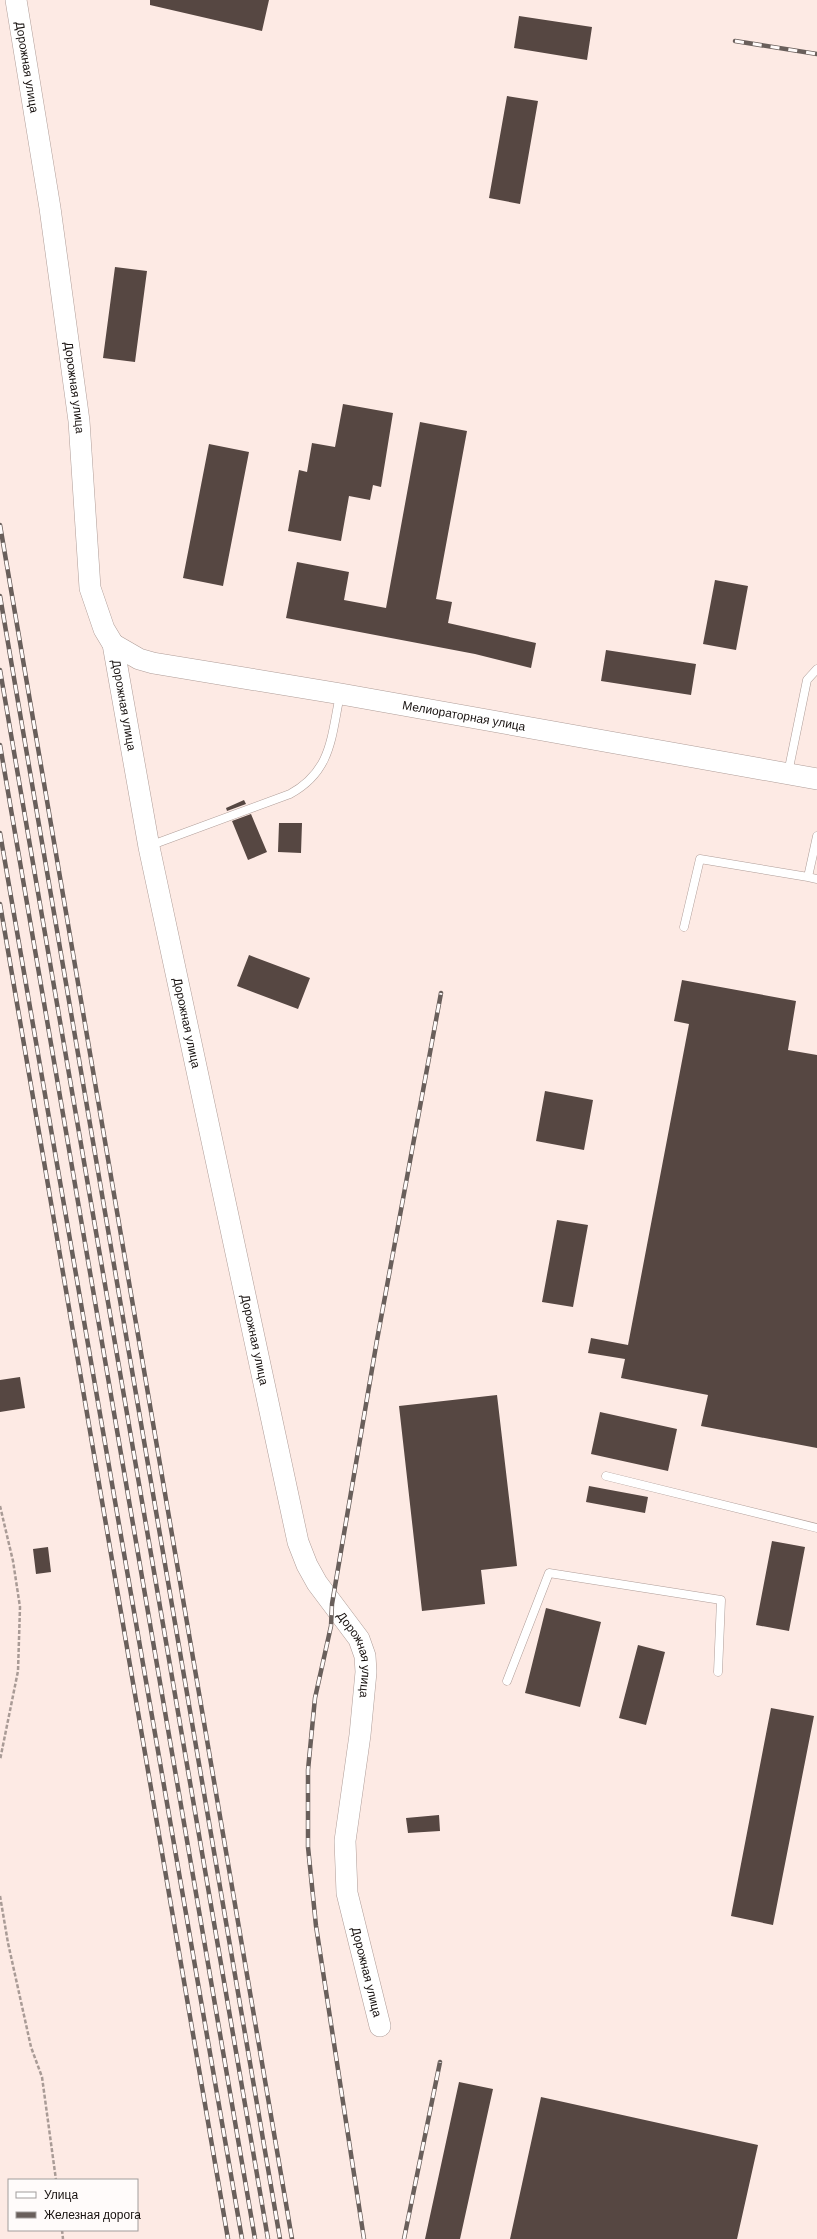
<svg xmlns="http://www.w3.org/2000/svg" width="817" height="2239" viewBox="0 0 817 2239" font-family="'DM Sans',sans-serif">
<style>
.building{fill:#564742}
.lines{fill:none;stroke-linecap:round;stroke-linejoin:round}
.service-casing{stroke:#af9d98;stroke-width:9}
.tertiary-casing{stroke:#af9d98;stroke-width:22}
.path{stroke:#a99b96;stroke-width:2.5;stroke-dasharray:4 2;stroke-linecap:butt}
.service{stroke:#fff;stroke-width:8}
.tertiary{stroke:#fff;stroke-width:21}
.rail-casing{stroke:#695f5b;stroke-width:4.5}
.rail{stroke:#fffbfa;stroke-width:3;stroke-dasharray:9;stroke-linecap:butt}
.labels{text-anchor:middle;stroke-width:4;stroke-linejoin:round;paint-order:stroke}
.street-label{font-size:12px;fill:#16100e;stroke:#fffbfa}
</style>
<rect width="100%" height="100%" fill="#fdeae4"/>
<path class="building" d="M150,0H269L262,31L150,5Z
M519,16L592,27L587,60L514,48Z
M507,96L538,101L520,204L489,198Z
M115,267L147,271L135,362L103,358Z
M343,404L393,413L381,487L373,485L370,500L349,496L341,541L288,531L299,470L307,472L312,443L335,447Z
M420,422L467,431L436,599L452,602L448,623L536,643L531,668L475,654L286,618L297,562L349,572L344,600L386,608Z
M209,444L249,452L223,586L183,578Z
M715,580L748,586L736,650L703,644Z
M606,650L696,664L691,695L601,681Z
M244,800L246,804L227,811L226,808Z
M251,814L267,852L248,860L232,821Z
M279,823H302L301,853L278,852Z
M249,955L310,978L298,1009L237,986Z
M682,980L796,1001L788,1050L817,1055V1448L701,1426L708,1395L621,1378L625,1359L588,1353L591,1338L628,1345L689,1024L674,1021Z
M545,1091L593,1100L584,1150L536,1141Z
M557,1220L588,1225L573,1307L542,1302Z
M20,1377L25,1408L0,1412V1380Z
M497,1395L517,1566L481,1570L485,1604L422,1611L399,1406Z
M600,1412L677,1429L668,1471L591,1454Z
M589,1486L648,1497L645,1513L586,1502Z
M772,1541L805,1547L789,1631L756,1625Z
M48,1547L51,1572L36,1574L33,1549Z
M546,1608L601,1622L580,1707L525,1693Z
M638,1645L665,1652L646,1725L619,1718Z
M771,1708L814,1716L773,1925L731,1916Z
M439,1815L440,1831L408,1833L406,1818Z
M459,2082L493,2089L460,2239H425Z
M541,2097L758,2145L737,2239H510Z"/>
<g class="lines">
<g class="service-casing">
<path id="service" d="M788,773L807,680L817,669
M149,846L290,794C332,771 331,737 340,695
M808,877L817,879
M684,927L700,859L808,877L817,836
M606,1476L817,1528
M507,1681L549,1573L721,1600L718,1672"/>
</g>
<g class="tertiary-casing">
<g id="tertiary">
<path id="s1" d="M16,0L50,208L79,421L90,588L104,629L113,644L149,847L298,1542L307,1565L317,1583L359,1639L365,1656L366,1672L360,1735L345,1841L347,1893L380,2026"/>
<path id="s2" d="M113,644L139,659L153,663L341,694L817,779"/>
</g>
</g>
<path class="path" d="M0,1506L13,1561L20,1607L18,1671L0,1760
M0,1896L8,1943L31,2047L42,2077L56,2180
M62,2230L63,2239"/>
<use href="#service" class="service"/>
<use href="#tertiary" class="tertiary"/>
<g class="rail-casing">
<path id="rail" d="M735,41L817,54
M0,525L292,2239
M0,596L280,2239
M0,670L268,2239
M0,745L255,2239
M0,833L242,2239
M0,904L228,2239
M364,2239L316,1926L308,1847V1770L315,1698L331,1626L332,1604L377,1340L441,993
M404,2239L440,2062"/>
</g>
<use href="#rail" class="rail"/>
</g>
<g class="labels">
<g class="street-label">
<text dy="4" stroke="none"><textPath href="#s1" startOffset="68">Дорожная улица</textPath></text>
<text dy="4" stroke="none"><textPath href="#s1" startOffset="392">Дорожная улица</textPath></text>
<text dy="4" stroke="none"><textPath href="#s1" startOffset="716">Дорожная улица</textPath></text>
<text dy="4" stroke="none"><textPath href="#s2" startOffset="360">Мелиораторная улица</textPath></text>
<text dy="4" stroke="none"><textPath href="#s1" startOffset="1040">Дорожная улица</textPath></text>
<text dy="4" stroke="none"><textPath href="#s1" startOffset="1364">Дорожная улица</textPath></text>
<text dy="4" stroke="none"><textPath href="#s1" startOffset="1700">Дорожная улица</textPath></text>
<text dy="4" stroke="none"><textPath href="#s1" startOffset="2024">Дорожная улица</textPath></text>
</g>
</g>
<rect x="8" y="2179" width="130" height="52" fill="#fffbfa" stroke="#a29d9c"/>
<rect x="16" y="2192" width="20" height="6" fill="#ffffff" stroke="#a29d9c"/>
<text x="44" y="2199" font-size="12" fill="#16100e">Улица</text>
<rect x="16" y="2212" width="20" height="6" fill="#695f5b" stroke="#a29d9c"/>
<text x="44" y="2219" font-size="12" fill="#16100e">Железная дорога</text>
</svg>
